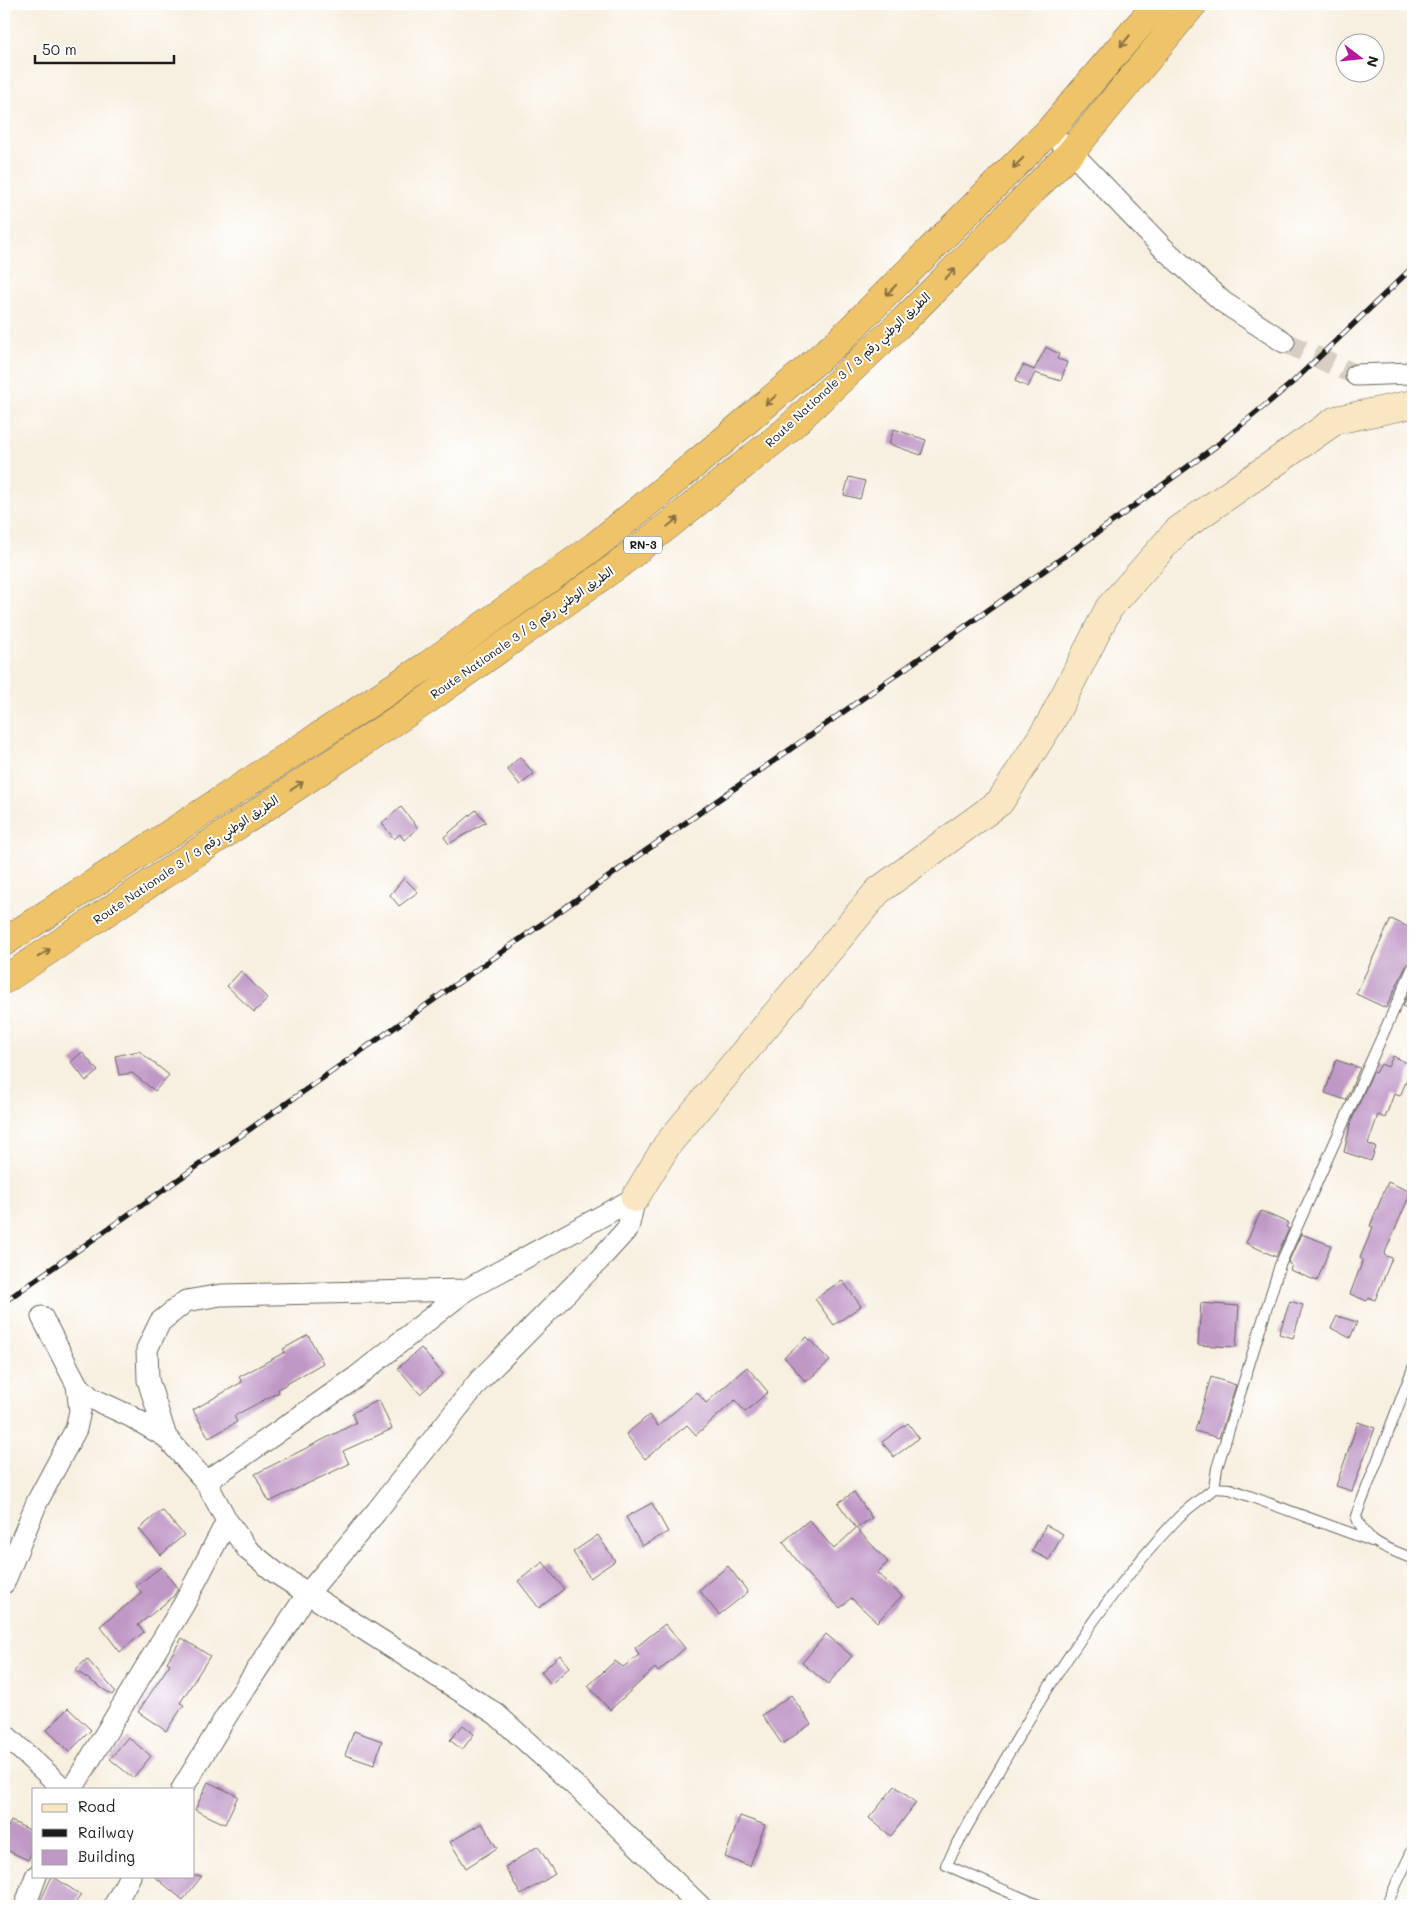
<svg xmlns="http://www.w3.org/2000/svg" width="1417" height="1910" viewBox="0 0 1417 1910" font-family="Mali,'Playpen Sans Arabic',sans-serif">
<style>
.building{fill:#bf98c6}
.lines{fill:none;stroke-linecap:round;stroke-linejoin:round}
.street-tunnel{stroke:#d6cfc2;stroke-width:21;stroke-dasharray:21 11;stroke-linecap:butt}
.lane-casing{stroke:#696660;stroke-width:12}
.street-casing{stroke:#696660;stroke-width:23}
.secondary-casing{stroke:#696660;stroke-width:29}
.highway-casing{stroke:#696660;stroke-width:29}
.lane{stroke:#fff;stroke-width:10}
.street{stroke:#fff;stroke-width:21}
.secondary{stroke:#f9e7c3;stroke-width:28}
.highway{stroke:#efc469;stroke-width:28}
.rail-casing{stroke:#1c1c1c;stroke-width:5.5}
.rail{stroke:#fff;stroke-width:4;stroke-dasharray:11;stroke-linecap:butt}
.oneway{stroke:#867042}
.labels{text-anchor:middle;stroke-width:4;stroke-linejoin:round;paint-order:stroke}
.shield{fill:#fff;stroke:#606060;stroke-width:1}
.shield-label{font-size:11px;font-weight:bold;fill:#1c1c1c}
.street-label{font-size:12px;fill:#1c1c1c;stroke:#fff}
</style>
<rect width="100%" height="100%" fill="#fff"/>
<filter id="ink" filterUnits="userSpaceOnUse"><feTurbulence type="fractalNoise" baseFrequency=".02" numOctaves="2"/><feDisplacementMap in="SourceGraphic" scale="10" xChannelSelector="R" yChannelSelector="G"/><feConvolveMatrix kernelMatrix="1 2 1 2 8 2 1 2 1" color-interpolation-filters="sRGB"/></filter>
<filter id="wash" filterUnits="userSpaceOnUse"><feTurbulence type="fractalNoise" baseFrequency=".0096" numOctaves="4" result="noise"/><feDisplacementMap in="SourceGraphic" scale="20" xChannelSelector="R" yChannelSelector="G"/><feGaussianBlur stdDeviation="1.12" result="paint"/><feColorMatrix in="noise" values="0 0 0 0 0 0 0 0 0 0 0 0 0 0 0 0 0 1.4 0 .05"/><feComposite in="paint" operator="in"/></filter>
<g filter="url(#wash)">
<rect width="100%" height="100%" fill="#f7efdf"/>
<g id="blocks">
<path class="building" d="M1046,347L1059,354L1057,359L1067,362L1061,381L1035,373L1028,387L1015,381L1023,365L1034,370Z
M894,429L926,440L921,455L889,444Z
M849,477L865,481L860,499L844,495Z
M520,757L534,774L520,785L507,769Z
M401,807L418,828L404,840L400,834L394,839L382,823Z
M476,810L486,822L449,844L444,837Z
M404,878L418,892L399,906L390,895Z
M1391,919L1413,929V960L1407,964L1386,1008L1356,994Z
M241,971L268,999L254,1012L227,986Z
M1413,983V1011L1403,1006Z
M139,1051L169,1075L155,1091L132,1073L119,1075L115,1056Z
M82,1052L98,1071L86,1081L71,1062Z
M1393,1056L1413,1066L1400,1096L1394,1094L1385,1118L1378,1115L1368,1144L1376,1147L1371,1161L1344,1152L1351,1122L1373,1072L1376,1073L1381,1064L1388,1067Z
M1336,1060L1360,1068L1346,1100L1325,1093Z
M1388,1182L1411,1192L1384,1255L1392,1258L1375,1300L1369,1298L1367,1301L1350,1294L1363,1260L1360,1258L1373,1227L1370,1226Z
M1261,1211L1288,1223L1286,1227L1289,1229L1276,1257L1246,1243Z
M1301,1234L1331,1245L1317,1281L1290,1270L1292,1265L1288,1263Z
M842,1280L861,1306L834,1325L815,1299Z
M1290,1301L1303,1305L1293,1338L1279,1334Z
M1201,1303L1239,1306L1236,1347L1198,1345Z
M1337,1316L1357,1322L1350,1338L1331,1328Z
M308,1335L323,1363L278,1389L279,1392L234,1416L237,1422L209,1438L193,1410L242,1382L239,1377L285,1352L283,1349Z
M807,1337L830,1361L806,1382L784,1357Z
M421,1348L443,1374L420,1394L398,1368Z
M747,1367L768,1392L745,1412L735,1400L696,1435L687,1425L645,1459L626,1434L649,1415L658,1426L697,1392L706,1403Z
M1211,1377L1236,1385L1219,1438L1195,1431Z
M379,1400L392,1429L343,1451L349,1464L269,1502L255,1474L356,1423L352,1413Z
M1358,1422L1375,1428L1352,1491L1336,1486Z
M908,1423L919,1438L894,1457L882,1442Z
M854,1492L872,1518L856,1528L838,1503Z
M652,1503L668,1532L642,1546L626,1517Z
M162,1510L184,1535L161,1555L139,1529Z
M809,1520L834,1549L856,1528L888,1562L877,1573L902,1596L877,1622L851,1598L840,1608L808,1575L783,1542Z
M1046,1525L1063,1534L1049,1560L1032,1551Z
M598,1535L615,1561L590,1578L573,1552Z
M543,1562L564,1589L539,1608L518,1581Z
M728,1566L748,1592L719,1615L699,1590Z
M161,1567L178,1589L173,1597L138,1625L144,1632L120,1652L100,1626L142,1593L136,1586Z
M665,1624L685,1648L658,1672L655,1668L610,1710L588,1686L615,1661L623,1667L639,1655L635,1648Z
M826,1634L852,1656L828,1684L802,1663Z
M182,1638L210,1656L180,1703L184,1705L166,1731L138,1712L170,1664L167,1662Z
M560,1655L570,1667L551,1684L541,1672Z
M87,1659L115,1691L112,1695L75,1670Z
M791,1695L811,1724L782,1744L762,1715Z
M68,1708L91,1730L69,1752L47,1730Z
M463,1725L474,1734L462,1750L450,1740Z
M354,1731L382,1741L374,1765L345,1755Z
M128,1737L151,1756L133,1778L110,1759Z
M208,1782L238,1796L225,1824L195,1810Z
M895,1786L916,1803L891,1836L869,1818Z
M740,1816L765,1825L750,1866L725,1857Z
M11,1821L34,1832V1848L28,1860L4,1849V1836Z
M482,1823L497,1848L466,1868L450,1842Z
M538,1846L555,1874L521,1895L505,1867Z
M52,1876L81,1895L73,1906H38Z
M154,1876H202L183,1900Z"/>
</g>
</g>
<g filter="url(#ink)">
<use href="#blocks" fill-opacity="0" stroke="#696660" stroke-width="1"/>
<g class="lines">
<path class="street-tunnel" d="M1284,342L1356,375"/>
<g class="lane-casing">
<path id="lane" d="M1413,1368L1356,1516C1366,1544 1388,1548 1413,1559
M1214,1488L1217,1468L1280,1265L1413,967
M1041,1906L946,1865C1012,1744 1081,1621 1176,1520C1187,1508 1202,1499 1214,1488L1230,1489L1372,1541
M1386,1906L1413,1849"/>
</g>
<g class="street-casing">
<path id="street" d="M1049,131L1071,152L1163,248L1223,302L1284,342
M1356,375L1413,373
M42,1317L77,1385L91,1398L130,1416L166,1437L206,1482L227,1521L248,1550L276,1573L496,1714L581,1791L700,1906
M166,1437L148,1380L147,1349L160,1322L186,1301L221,1295L466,1290
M206,1482L355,1378L466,1290L635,1198
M4,1583L37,1502L76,1429L80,1411L77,1385
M4,1734L64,1789
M72,1789L184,1604L227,1521
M182,1789L227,1715L308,1593L376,1512L479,1381L599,1260L628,1228L635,1198
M25,1906L36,1876
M114,1906L130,1876"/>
</g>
<g class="secondary-casing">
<path id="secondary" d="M635,1198L667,1145L878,891L1000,802L1051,722L1109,608L1177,531L1336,420L1413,404"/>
</g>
<g class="highway-casing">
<path id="highway" d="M4,942L428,665L595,546L723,441L839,341L1049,131L1157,4
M4,980L427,700L621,563L786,431L904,320L1071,152L1193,4"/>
</g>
<use href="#lane" class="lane"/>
<use href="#street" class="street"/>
<use href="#secondary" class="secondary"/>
<use href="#highway" class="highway"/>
<g class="rail-casing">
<path id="rail" d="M4,1302L1075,549L1216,446L1293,382L1413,267"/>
</g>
<use href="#rail" class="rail"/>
</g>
<defs><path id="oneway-shaft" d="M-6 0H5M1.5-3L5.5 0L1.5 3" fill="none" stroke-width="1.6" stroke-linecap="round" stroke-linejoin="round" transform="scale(1.25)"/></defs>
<g class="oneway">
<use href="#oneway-shaft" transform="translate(1125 41) rotate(130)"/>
<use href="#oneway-shaft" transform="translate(1018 163) rotate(135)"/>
<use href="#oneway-shaft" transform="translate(950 274) rotate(-45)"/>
<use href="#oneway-shaft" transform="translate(891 290) rotate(135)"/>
<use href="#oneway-shaft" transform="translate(771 400) rotate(139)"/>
<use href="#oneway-shaft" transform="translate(673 522) rotate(-39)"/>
<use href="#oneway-shaft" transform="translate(297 786) rotate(-34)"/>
<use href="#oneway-shaft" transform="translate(44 953) rotate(-33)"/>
</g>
</g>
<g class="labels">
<rect class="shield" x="624" y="536.5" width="38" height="17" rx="4"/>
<g class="shield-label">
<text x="643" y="549">RN-3</text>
</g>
<g class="street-label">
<text transform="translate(848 370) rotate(-43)" y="4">Route Nationale 3 / الطريق الوطني رقم 3</text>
<text transform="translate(522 633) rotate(-35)" y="4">Route Nationale 3 / الطريق الوطني رقم 3</text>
<text transform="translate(186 860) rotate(-34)" y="4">Route Nationale 3 / الطريق الوطني رقم 3</text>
</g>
</g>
<rect width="1417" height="1910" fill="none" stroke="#fff" stroke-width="20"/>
<rect x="32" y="1788" width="162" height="90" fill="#ffffff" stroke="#a4a4a4"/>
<rect x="42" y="1804" width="25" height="8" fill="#f9e7c3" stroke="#a4a4a4"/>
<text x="78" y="1812" font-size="15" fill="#1c1c1c">Road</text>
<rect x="42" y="1829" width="25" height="8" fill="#1c1c1c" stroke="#a4a4a4"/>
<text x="78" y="1838" font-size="15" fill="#1c1c1c">Railway</text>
<rect x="42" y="1850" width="25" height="15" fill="#bf98c6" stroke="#a4a4a4"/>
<text x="78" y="1862" font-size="15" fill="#1c1c1c">Building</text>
<g transform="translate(1360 58) rotate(106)"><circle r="24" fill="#ffffff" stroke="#a4a4a4"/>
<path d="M0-4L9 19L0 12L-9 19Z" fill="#b5179e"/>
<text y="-8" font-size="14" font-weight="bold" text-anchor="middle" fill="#1c1c1c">N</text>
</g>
<path d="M35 55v8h139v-8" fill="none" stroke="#1c1c1c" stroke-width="2.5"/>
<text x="42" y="55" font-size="15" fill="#1c1c1c" stroke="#ffffff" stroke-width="4" paint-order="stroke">50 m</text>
</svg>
